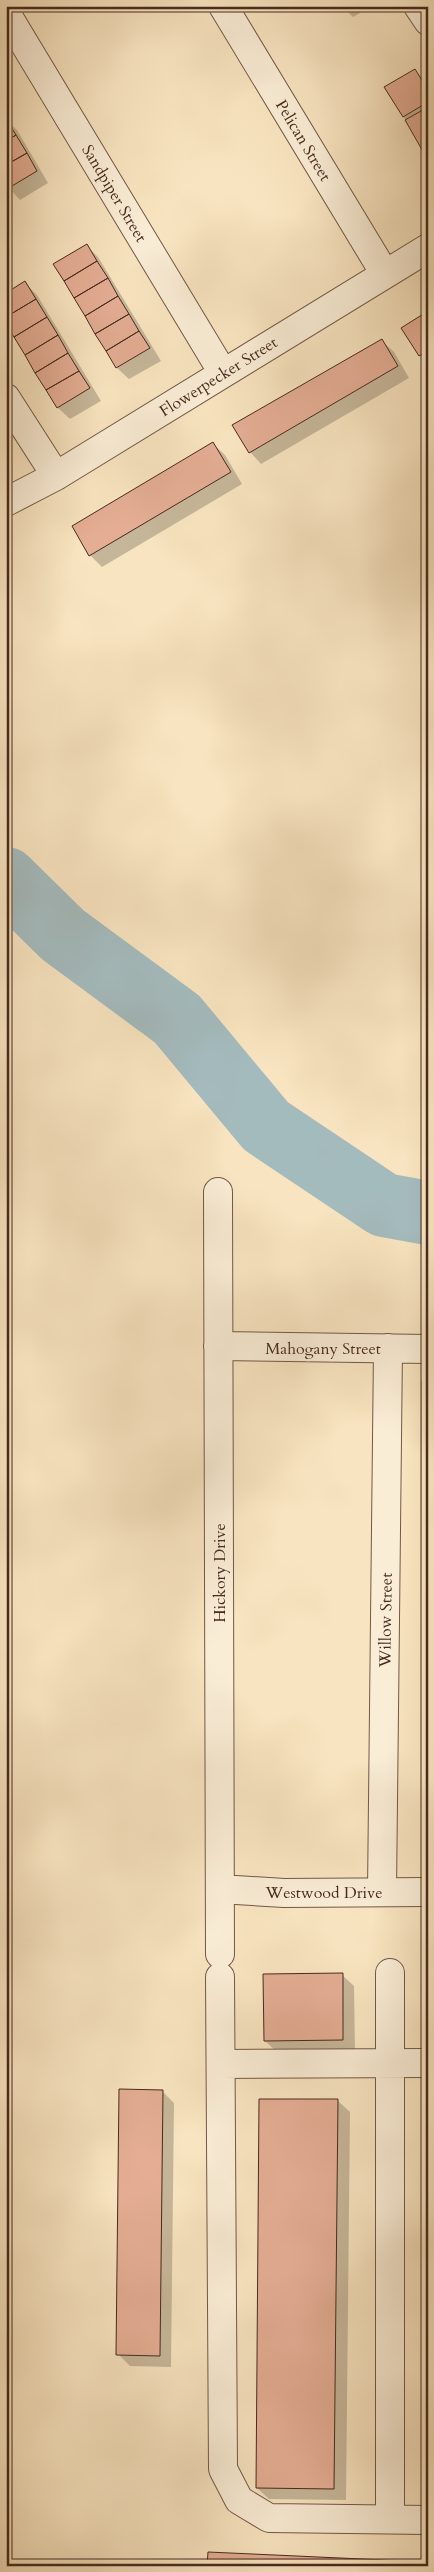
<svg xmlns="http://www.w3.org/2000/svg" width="434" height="2572" viewBox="0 0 434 2572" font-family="Cardo,serif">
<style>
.shadow{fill:#0003}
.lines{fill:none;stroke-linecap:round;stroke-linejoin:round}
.river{stroke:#a4bbbe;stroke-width:64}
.building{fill:#e4ad94;stroke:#472a1d}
.street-casing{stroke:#735846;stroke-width:30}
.street{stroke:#faedd6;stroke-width:28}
.labels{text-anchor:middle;stroke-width:4.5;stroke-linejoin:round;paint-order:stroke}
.street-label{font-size:16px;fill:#472a1d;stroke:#faedd6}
</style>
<rect width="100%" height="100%" fill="#f8e4c0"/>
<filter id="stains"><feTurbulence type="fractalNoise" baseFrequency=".004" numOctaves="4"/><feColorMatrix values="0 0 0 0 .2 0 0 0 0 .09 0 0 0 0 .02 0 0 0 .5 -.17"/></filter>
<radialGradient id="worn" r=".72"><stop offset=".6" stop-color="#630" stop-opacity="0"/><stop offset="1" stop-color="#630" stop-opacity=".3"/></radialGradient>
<path class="shadow" d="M342,6H372L353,17Z
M414,70L428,85V156L403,116Z
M6,120L17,130L48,183L20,200L6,185Z
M86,245L98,257L161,361L129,379L117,368L55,264Z
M25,283L37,295L101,401L70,419L58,408L6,322Z
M428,313V363L420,355Z
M382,341L394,352L409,378L261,464L250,452Z
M213,444L225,455L242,484L102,567L90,555Z
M342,1975L354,1986L355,2052H277L265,2041Z
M162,2091L174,2103L171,2367L130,2366L118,2354Z
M338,2101L350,2112L346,2500L269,2499L257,2488Z"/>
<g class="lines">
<path class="river" d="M6,879L63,935L177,1019L266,1126L384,1205L428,1213"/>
</g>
<path class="building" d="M415,69L428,90V102L403,117L384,87Z
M428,107V154L425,155L405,120Z
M6,119L16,135L6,141Z
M16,135L27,153L6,165V141Z
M27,153L37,171L7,189L6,165Z
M87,244L97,261L64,281L53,264Z
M97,261L108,278L74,298L64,281Z
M108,278L118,296L85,316L74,298Z
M25,281L36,299L6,317V293Z
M118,296L129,314L95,334L85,316Z
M36,299L47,317L14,337L6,325V317Z
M428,311V351L419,356L401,328Z
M129,314L139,331L106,351L95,334Z
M47,317L58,335L25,355L14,337Z
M139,331L150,348L116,368L106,351Z
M58,335L68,353L35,373L25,355Z
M382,339L398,366L249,453L232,425Z
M68,353L79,371L46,390L35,373Z
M79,371L90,388L57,408L46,390Z
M213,442L231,472L89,556L72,526Z
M422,1381H428V1856H423Z
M343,1973V2040L264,2041L263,1974Z
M119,2089L163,2090L160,2356L116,2355Z
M259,2099H338L334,2489L256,2488Z
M428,2104V2485H426Z
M208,2552L428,2562V2566H207Z"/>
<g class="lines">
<g class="street-casing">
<path id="street" d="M223,6L385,274
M418,6L428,21
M6,13L223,373
M6,398L56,476
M6,502L56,476L428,248
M218,1192L220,1954
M218,1346L428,1349
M220,1889L284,1893L428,1892
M382,1891L388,1348
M390,1973V2519
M220,1977L223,2469L239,2500L269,2518L428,2520
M221,2064L428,2063"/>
</g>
<use href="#street" class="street"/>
</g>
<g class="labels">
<g class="street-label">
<text transform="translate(304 140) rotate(59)" y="6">Pelican Street</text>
<text transform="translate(115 193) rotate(59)" y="6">Sandpiper Street</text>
<text transform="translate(218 376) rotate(-32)" y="6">Flowerpecker Street</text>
<text x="323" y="1354">Mahogany Street</text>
<text transform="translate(219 1573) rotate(-90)" y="6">Hickory Drive</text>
<text transform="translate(385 1620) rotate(-89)" y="6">Willow Street</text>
<text x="324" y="1898">Westwood Drive</text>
</g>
</g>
<rect width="434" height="2572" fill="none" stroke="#f8e4c0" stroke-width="25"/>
<rect x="8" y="8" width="419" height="2557" fill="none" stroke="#472a1d" stroke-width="2.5"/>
<rect x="12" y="12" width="409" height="2547" fill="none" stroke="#472a1d"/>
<rect width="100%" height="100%" filter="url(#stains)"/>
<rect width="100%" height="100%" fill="url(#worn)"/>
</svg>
